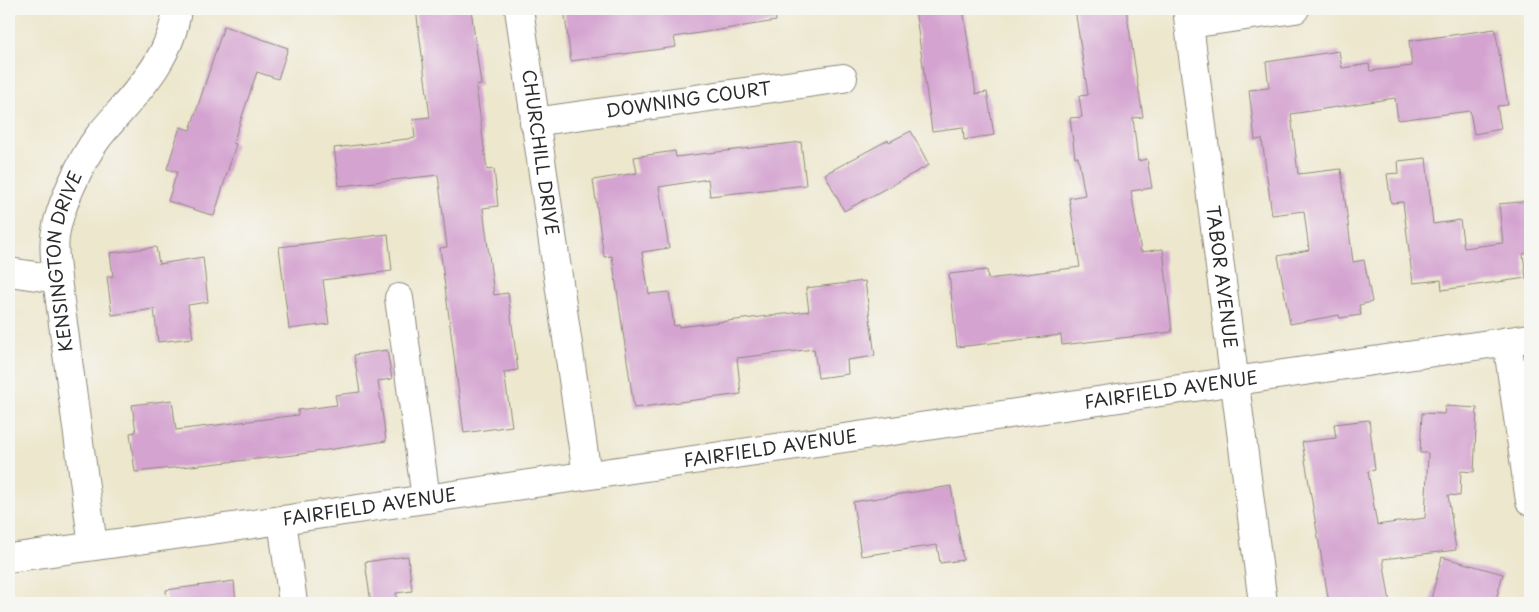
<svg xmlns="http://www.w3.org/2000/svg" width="1539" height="612" viewBox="0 0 1539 612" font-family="'Playpen Sans',sans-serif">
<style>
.building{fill:#d4a3d0}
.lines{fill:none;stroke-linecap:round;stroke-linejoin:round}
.minor-casing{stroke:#8c897c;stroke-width:30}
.minor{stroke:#fff;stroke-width:28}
.labels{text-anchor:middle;stroke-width:4;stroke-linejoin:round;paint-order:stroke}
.street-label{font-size:18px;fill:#2b2b2b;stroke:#f6f6f2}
</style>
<rect width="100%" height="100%" fill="#f6f6f2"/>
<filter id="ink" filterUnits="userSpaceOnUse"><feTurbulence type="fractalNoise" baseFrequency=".02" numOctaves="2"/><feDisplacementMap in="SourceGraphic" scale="10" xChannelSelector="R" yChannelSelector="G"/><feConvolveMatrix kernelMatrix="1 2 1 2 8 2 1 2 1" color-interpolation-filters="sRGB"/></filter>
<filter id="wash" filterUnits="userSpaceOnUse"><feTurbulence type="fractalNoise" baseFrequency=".0096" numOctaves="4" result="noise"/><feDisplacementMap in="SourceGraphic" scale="20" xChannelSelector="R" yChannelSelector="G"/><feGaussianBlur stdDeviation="1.12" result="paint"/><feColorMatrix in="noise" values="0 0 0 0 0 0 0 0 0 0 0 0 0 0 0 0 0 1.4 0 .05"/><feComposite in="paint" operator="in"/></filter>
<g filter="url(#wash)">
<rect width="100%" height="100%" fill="#ede7cd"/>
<g id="blocks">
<path class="building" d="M416,9H471L481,85L476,86L487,170L494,169L498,206L483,208L494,295L508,293L518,370L504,372L512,426L464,433L440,248L447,247L438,175L339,186L334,148L415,138L413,119L430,117Z
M564,9H775L776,21L674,37L676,47L571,61Z
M915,9H963L976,94L987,92L994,135L964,140L963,127L932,131Z
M1075,9H1126L1143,117L1133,118L1138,161L1147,159L1152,188L1131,191L1141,252L1163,249L1172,332L1062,345L1061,335L957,347L949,274L987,270L988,279L1080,267L1069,198L1085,195L1078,157H1075L1070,118L1082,117L1079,96L1088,95Z
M224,26L288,48L278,79L257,72L233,143L236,144L214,216L168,201L177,172L167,169L180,127L190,130Z
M1495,29L1508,105L1497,106L1501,129L1474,134L1470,111L1398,120L1395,98L1291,114L1298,174L1341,169L1353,262L1364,260L1372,302L1359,305L1361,315L1340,318L1339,315L1290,324L1278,256L1309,250L1304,211L1272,215L1262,139L1255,140L1249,90L1269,88L1266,62L1339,51L1342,68L1369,64L1370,71L1412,66L1409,41Z
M911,131L929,165L844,211L825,174L888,140L889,142Z
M801,142L806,185L710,196L708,179L659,187L669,248L642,252L649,294L669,292L674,326L679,325V327L809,311L806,288L865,281L875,356L847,360L848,374L818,378L814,349L737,358L741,394L634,408L612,256L604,257L593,180L637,173L634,157L675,151L676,157Z
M1426,158L1433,224L1460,220L1464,248L1503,243L1499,204L1530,201V253L1523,254L1526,278L1442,290L1441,280L1413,283L1403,202L1391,203L1387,174L1399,173L1398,161Z
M388,234L392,271L323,280L329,324L289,329L279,247Z
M156,247L159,264L203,257L208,302L188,305L193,338L158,342L154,309L112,315L107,277L113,276L110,253Z
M387,350L392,379L378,381L386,441L294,455L135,472L130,433L136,432L132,405L172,400L176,430L298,415V410L337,405L335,395L360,392L354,355Z
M1445,406L1477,408L1474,472L1461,471L1460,496L1448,495L1456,550L1383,559L1390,603H1329L1302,442L1336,438L1334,424L1369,420L1375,470L1368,471L1377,525L1425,518L1428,453H1420L1422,413L1444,414Z
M951,486L963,560L940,563L937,545L861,556L853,502Z
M408,556L412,591L396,593L397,603H371L365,562Z
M1442,557L1503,574L1495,603H1430Z
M234,581L236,603H167L166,590Z"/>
</g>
</g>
<g filter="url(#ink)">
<use href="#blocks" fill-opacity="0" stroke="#8c897c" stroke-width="1"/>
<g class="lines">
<g class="minor-casing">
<g id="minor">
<path id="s1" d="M519,9L587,475"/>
<path id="s2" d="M1187,9L1263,603"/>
<path d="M1189,24L1295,9"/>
<path id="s3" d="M534,122L843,78"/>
<path d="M9,272L57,279"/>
<path d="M399,298L426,499"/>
<path d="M1507,341L1530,501"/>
<path d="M282,520L293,603"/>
<path id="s4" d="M93,546L57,279C56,265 53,250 55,237C58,209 82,158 99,136C131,97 171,62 177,9"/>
<path id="s5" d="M9,558L282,520L1530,338"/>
</g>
</g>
<use href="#minor" class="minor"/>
</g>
</g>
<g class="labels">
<g class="street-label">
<text dy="6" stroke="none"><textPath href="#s3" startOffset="156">DOWNING COURT</textPath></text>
<text dy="6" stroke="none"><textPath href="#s1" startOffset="145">CHURCHILL DRIVE</textPath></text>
<text dy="6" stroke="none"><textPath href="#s4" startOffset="288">KENSINGTON DRIVE</textPath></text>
<text dy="6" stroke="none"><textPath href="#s2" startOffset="270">TABOR AVENUE</textPath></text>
<text dy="6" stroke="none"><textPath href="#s5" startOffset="1174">FAIRFIELD AVENUE</textPath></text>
<text dy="6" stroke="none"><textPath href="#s5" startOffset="769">FAIRFIELD AVENUE</textPath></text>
<text dy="6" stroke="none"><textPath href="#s5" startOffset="364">FAIRFIELD AVENUE</textPath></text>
</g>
</g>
<rect width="1539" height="612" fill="none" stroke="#f6f6f2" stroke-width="30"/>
</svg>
